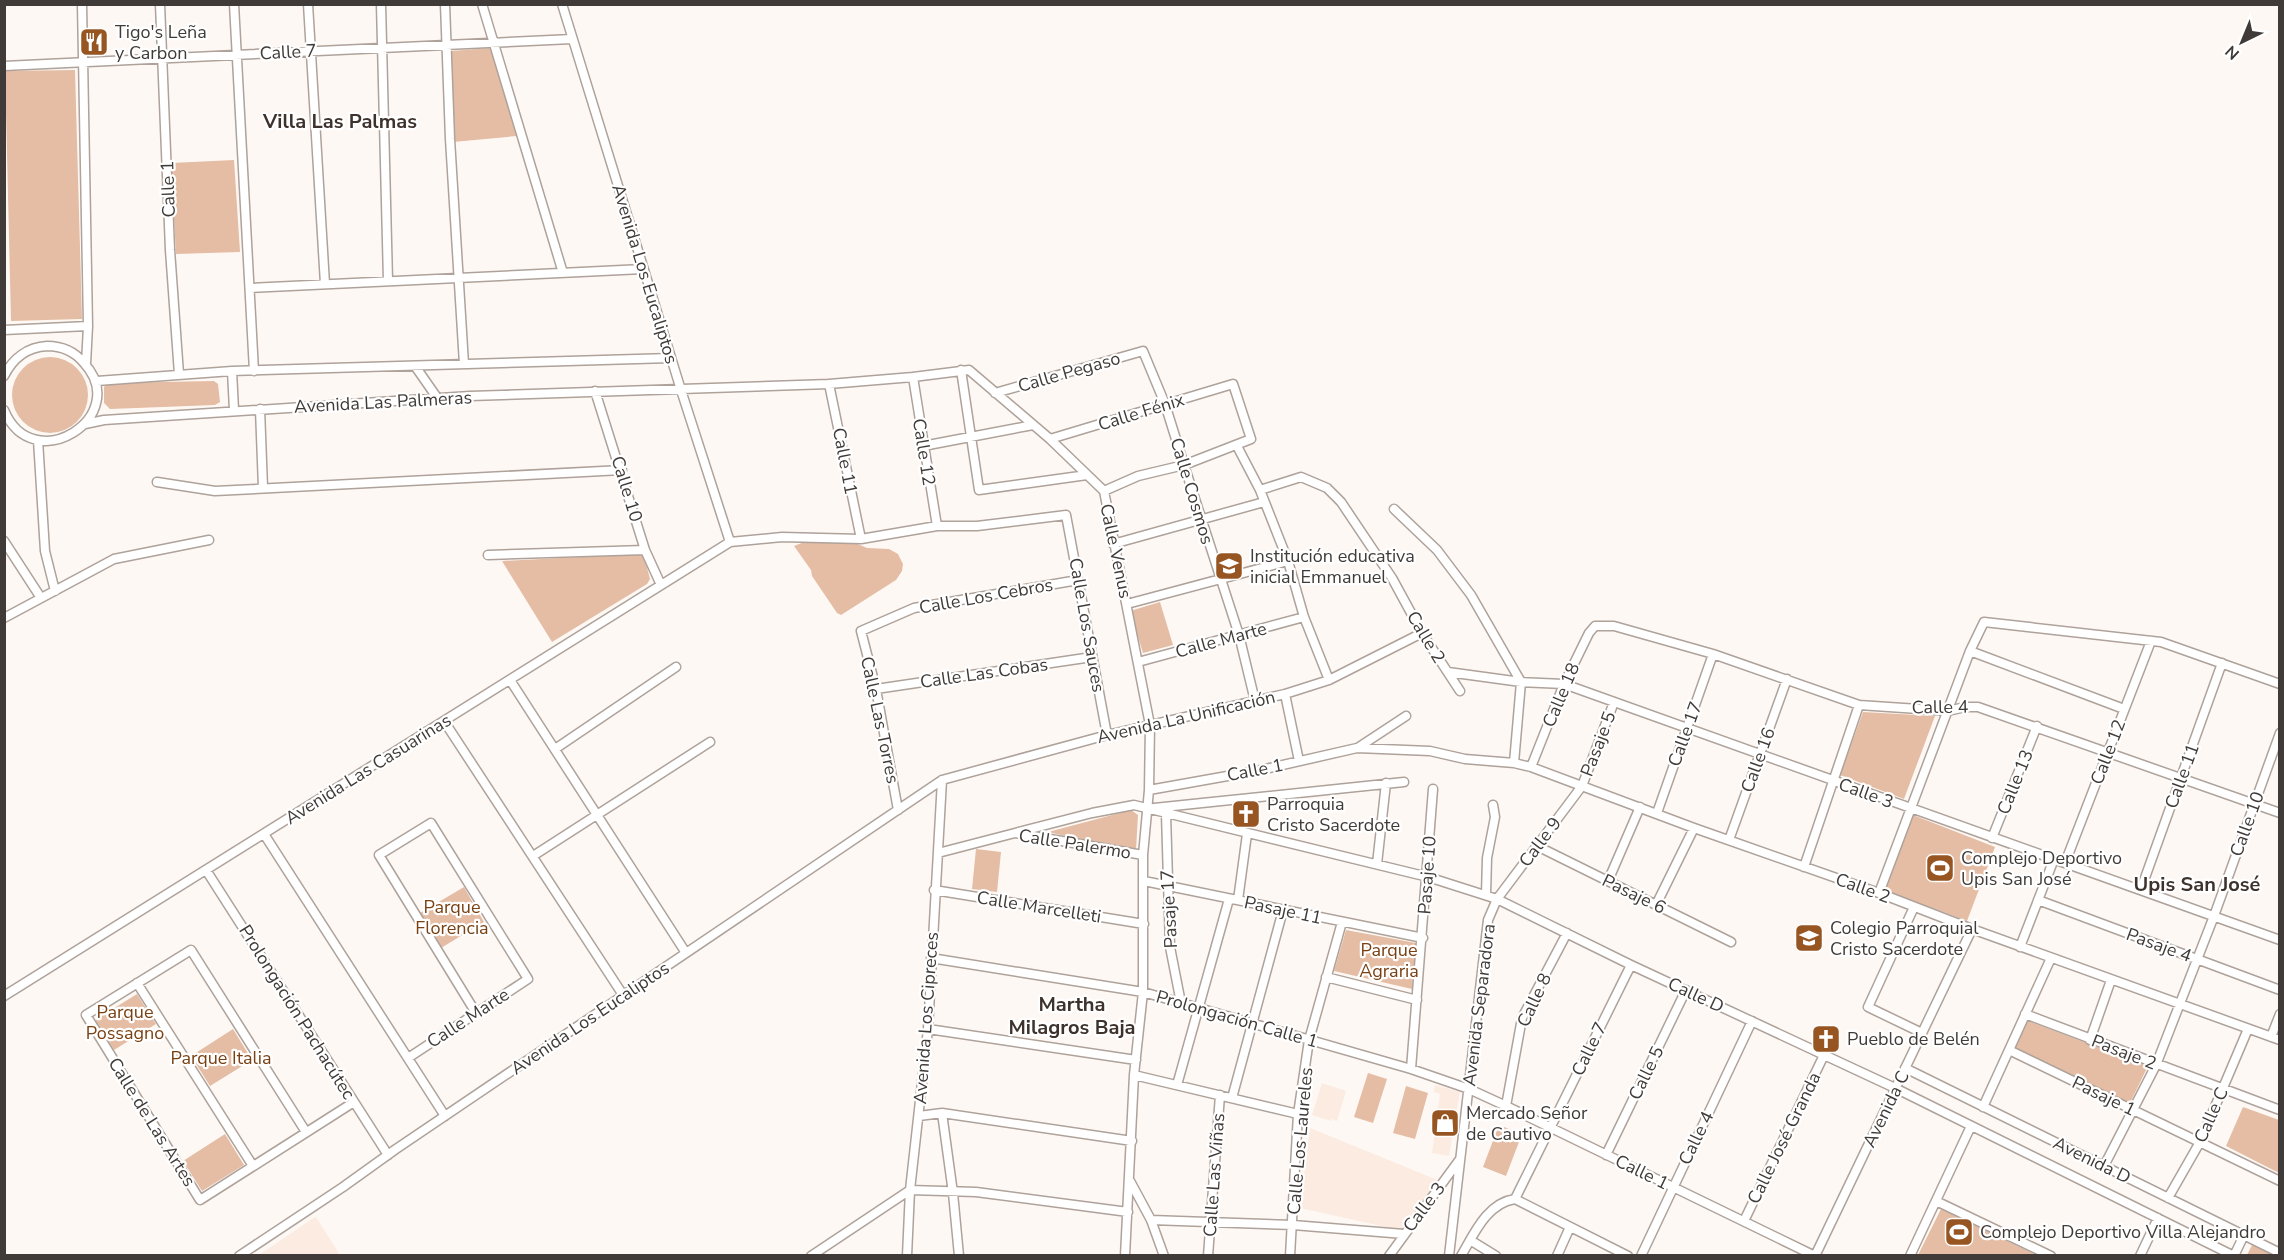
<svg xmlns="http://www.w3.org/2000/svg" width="2284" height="1260" viewBox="0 0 2284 1260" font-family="'Nunito Sans',sans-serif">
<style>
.built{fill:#fcebe1}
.green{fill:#e4bda4}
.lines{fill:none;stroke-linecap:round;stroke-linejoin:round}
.minor-casing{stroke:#aea29a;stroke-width:11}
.minor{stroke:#fff;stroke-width:8}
.labels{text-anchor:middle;stroke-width:4.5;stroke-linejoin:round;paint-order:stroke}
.poi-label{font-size:18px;fill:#403b38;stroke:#fff;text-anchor:start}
.street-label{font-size:18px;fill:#403b38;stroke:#fff}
.park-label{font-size:18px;fill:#794113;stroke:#fff}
.neighbourhood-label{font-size:20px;font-weight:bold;fill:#3d322c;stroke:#fff}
</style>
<rect width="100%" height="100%" fill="#fef8f5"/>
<path class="built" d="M1322,1083L1346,1091L1337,1121L1332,1119L1331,1121L1312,1115Z
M1435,1085L1460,1092L1449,1156L1432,1153L1440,1094L1434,1092Z
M1310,1128L1440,1181L1404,1231L1300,1208Z
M316,1217L340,1255H259L315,1217Z"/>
<path class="green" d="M491,48L517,136L453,142L451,51Z
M75,70L82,319L11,321L5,71Z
M234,160L240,252L176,254L171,163Z
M12 395a38 38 0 1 1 76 0a38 38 0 1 1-76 0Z
M214,381L218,384L220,402L215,405L110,409L104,403V387L108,383Z
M812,539L853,542L867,548L889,549L898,554L903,564L902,571L896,580L841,615L837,613L812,576L811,570L794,546Z
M639,554L644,556L650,579L647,584L552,642L502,561Z
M1160,602L1173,645L1143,653L1130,611Z
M1863,712L1935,716L1904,799L1840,775Z
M1131,810L1138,815L1136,850L1134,852L1048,832Z
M1913,815L1995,847L1967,921L1885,890Z
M976,849L1001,852L997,892L972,889Z
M464,887L484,922L441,948L420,913Z
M1346,930L1416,943L1412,989L1334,971Z
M137,994L156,1024L114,1050L95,1020Z
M2028,1021L2148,1066L2130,1103L2013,1049Z
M233,1029L252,1060L210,1086L191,1056Z
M1368,1073L1387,1079L1373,1123L1354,1117Z
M1406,1086L1428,1093L1415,1139L1393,1133Z
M2243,1107L2279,1120V1173L2226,1146Z
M1499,1125L1522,1134L1506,1176L1483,1167Z
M225,1134L244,1165L202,1191L183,1161Z
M1941,1209L2036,1255H1918Z
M2252,1245L2273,1255H2247Z"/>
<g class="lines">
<g class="minor-casing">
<path id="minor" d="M82,4L88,326L86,364
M160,4L170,250L179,374
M234,4L254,371
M308,4L325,284
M381,4L388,281
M445,4L450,139L464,364
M482,4L563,273
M562,4L681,390L730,542
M4,66L572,39
M250,288L643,269
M4,330L88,326
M415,366L438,399
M961,370L979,490L1087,475
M232,371L234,410
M4,376C13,358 28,347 47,346C62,346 75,352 84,363C133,416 33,480 4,410
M913,377L937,526
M97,381L232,371L671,358
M829,384L861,539
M595,391L645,550L661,585
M995,393L1143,351L1165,404L1184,465L1239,635L1255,701
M260,409L263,488
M85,424L104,420L470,396L829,384L913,377L969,370L1050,439L1104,491L1150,725L1149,790
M1050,439L1233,384L1251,439L1184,465L1138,476L1104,491
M38,440L45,551L55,591
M923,446L1033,425
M1237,446L1260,490L1288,561L1304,617L1329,680
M157,482L215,491L622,470
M1260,490L1301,477L1327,488L1341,502L1392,578L1422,633L1460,691
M1394,509L1437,550L1471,595L1521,682L1514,763
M4,541L41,598
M1113,544L1264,502
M488,555L645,550
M1127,604L1288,561
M4,618L114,559L209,540
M1970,651L2124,709
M1138,662L1304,617
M1448,672L1521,682L1564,684L2280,940
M510,680L686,953
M876,689L1092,657
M1285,694L1299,761
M444,721L623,995
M1359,747L1406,716
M555,749L676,667
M1531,767L1564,684L1589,633L1595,626H1614L1713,654L1859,705L1948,711L1965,707H1978L2280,813
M1154,808L1404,782
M898,810L876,689L861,631L914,608L1078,580
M1657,813L1713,654
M1166,814L1170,947L1181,1003
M1015,833L1092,813L1134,805L1428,877L1497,899L1631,965L1895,1088L2234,1256
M264,834L445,1116
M1992,838L2037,726
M1729,840L1787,679
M1537,846L1731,942
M938,853L1015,833L1143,855
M533,856L710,742
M2065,863L2151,641
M1377,864L1386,783
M1804,867L1859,705
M206,870L388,1155
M1144,881L1423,938
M1608,881L1640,807
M2141,889L2222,663
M934,890L1144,924
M1879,893L1970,651L1984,622L2161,642L2280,684
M1486,895L1487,858L1495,817L1493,805
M1238,900L1247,834
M2038,900L2280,990
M1656,905L1694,828
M1914,907L1868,1007L1922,1033
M2020,947L2054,859
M931,958L1143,992L1411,1069L1469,1089L1506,1106L1815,1256
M1326,977L1417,1000
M137,983L253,1166
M4,996L730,542L782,537L861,539L937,526H977L1066,515L1107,735
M2025,1014L2280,1110
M928,1029L1136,1060
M2271,1037L2280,1014
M2090,1040L2111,980
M2009,1050L2280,1181
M408,1058L528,979L431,823L379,855L476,1013
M1905,1068L2280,1253
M1411,1069L1433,789
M1134,1075L1298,1114
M1177,1085L1229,899
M1232,1098L1283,910
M1506,1106L1522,1018L1567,933
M1983,1107L2051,958
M942,1113L953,1193L959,1256
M919,1116L942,1113L1132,1141
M306,1132L191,950L86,1015L200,1200L354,1102
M1606,1155L1686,990
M2104,1166L2156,1065L2214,916L2280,733
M1130,1181L1151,1220L1164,1256
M2168,1198L2200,1142L2248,1029
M1515,1199L1631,965
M1515,1199L1628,1256
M1936,1201L2051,1256
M1151,1220L1293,1225L1404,1234
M1744,1221L1824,1055
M1470,1240L1496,1256
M239,1256L343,1187L396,1149L942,780L1107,735L1285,694L1329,680L1422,633
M811,1256L910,1190L976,1192L1128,1212
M907,1256L910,1190L928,1029L942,780
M1125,1256L1134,1075L1143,992V855L1149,790L1261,770L1357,748L1430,751L1465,759L1514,763L1531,767L1694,828L1879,893L1972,929L2280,1040
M1208,1256L1220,1095
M1290,1256L1298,1114L1309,1040L1342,922
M1389,1256L1460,1159
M1449,1256L1488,920L1497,899L1582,786L1614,702
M1461,1256C1474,1234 1487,1203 1515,1199
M1557,1256L1570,1227
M1641,1256L1752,1021
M1815,1256L1972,929
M1910,1256L1971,1126
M2140,1256L2158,1218
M2234,1256L2244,1235"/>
</g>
<use href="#minor" class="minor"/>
</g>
<defs>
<g id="restaurant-square" transform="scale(1.5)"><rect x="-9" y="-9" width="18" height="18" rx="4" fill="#975522" stroke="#fff"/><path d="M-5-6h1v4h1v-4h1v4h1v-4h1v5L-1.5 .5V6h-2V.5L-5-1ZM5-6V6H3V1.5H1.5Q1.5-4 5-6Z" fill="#fff"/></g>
<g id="school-square" transform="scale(1.5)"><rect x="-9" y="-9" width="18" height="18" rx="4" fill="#975522" stroke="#fff"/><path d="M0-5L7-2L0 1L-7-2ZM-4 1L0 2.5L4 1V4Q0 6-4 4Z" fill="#fff"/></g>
<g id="church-square" transform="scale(1.5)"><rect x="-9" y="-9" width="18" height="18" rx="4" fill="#975522" stroke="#fff"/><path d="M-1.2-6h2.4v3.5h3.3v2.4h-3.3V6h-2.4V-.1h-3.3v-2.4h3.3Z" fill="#fff"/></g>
<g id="stadium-square" transform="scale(1.5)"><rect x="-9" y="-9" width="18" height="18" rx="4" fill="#975522" stroke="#fff"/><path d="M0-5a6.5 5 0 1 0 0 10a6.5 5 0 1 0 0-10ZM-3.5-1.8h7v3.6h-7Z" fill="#fff"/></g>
<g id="shop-square" transform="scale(1.5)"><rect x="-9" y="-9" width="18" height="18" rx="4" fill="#975522" stroke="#fff"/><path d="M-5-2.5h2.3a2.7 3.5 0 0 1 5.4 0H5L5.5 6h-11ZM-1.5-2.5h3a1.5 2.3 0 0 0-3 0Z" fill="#fff"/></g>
</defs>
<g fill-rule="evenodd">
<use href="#restaurant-square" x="94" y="42"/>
<use href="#school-square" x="1229" y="566"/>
<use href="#church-square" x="1246" y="814"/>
<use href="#stadium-square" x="1940" y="868"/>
<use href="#school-square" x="1809" y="938"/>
<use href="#church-square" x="1826" y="1039"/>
<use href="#shop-square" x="1445" y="1123"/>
<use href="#stadium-square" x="1959" y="1232"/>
</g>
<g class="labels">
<g class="poi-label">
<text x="115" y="38">Tigo's Leña<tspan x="115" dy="21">y Carbon</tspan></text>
<text x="1250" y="562">Institución educativa<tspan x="1250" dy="21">inicial Emmanuel</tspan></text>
<text x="1267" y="810">Parroquia<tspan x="1267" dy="21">Cristo Sacerdote</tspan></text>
<text x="1961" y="864">Complejo Deportivo<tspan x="1961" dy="21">Upis San José</tspan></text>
<text x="1830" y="934">Colegio Parroquial<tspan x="1830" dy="21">Cristo Sacerdote</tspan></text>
<text x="1847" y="1045">Pueblo de Belén</text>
<text x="1466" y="1119">Mercado Señor<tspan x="1466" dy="21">de Cautivo</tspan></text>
<text x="1980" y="1238">Complejo Deportivo Villa Alejandro</text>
</g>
<g class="street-label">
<text transform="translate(288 52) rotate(-3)" y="6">Calle 7</text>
<text transform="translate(168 189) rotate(-92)" y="6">Calle 1</text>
<text transform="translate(645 274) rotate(73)" y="6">Avenida Los Eucaliptos</text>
<text transform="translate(1069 372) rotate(-16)" y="6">Calle Pegaso</text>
<text transform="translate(383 402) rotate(-3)" y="6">Avenida Las Palmeras</text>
<text transform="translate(1141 412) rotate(-17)" y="6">Calle Fénix</text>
<text transform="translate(924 452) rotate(81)" y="6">Calle 12</text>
<text transform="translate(845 461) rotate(79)" y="6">Calle 11</text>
<text transform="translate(627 489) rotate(73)" y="6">Calle 10</text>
<text transform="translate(1192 491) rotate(73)" y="6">Calle Cosmos</text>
<text transform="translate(1116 551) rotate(78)" y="6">Calle Venus</text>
<text transform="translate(986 596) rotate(-10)" y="6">Calle Los Cebros</text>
<text transform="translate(1087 625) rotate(80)" y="6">Calle Los Sauces</text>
<text transform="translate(1426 637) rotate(59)" y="6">Calle 2</text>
<text transform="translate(1221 640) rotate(-15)" y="6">Calle Marte</text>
<text transform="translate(984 673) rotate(-8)" y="6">Calle Las Cobas</text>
<text transform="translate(1561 695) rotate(-67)" y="6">Calle 18</text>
<text transform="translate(1940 707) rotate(-1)" y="6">Calle 4</text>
<text transform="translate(1186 717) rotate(-13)" y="6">Avenida La Unificación</text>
<text transform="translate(880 720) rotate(78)" y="6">Calle Las Torres</text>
<text transform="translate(1685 734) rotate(-70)" y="6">Calle 17</text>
<text transform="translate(1598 744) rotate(-69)" y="6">Pasaje 5</text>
<text transform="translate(2108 752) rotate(-69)" y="6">Calle 12</text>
<text transform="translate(1758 760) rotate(-70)" y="6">Calle 16</text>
<text transform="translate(368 769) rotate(-32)" y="6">Avenida Las Casuarinas</text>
<text transform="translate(1255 770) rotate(-11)" y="6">Calle 1</text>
<text transform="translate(2182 776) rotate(-70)" y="6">Calle 11</text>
<text transform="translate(2015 782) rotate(-68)" y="6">Calle 13</text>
<text transform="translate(1866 793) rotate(20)" y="6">Calle 3</text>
<text transform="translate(2247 824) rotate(-70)" y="6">Calle 10</text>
<text transform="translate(1540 842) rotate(-53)" y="6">Calle 9</text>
<text transform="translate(1075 844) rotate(9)" y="6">Calle Palermo</text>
<text transform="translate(1427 875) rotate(-86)" y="6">Pasaje 10</text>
<text transform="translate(1863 888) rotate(20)" y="6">Calle 2</text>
<text transform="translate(1634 894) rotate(26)" y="6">Pasaje 6</text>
<text transform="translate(1039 907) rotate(9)" y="6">Calle Marcelleti</text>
<text transform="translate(1169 909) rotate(-93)" y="6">Pasaje 17</text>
<text transform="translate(1283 910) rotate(12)" y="6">Pasaje 11</text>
<text transform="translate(2159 945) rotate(20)" y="6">Pasaje 4</text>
<text transform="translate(1696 995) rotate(25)" y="6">Calle D</text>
<text transform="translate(1534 1000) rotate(-65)" y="6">Calle 8</text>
<text transform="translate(1479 1005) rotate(-83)" y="6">Avenida Separadora</text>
<text transform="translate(297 1012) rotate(58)" y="6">Prolongación Pachacútec</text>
<text transform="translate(468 1018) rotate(-33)" y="6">Calle Marte</text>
<text transform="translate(590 1018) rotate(-34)" y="6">Avenida Los Eucaliptos</text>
<text transform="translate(926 1018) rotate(-86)" y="6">Avenida Los Cipreces</text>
<text transform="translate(1237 1019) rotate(16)" y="6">Prolongación Calle 1</text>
<text transform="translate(1589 1049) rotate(-64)" y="6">Calle 7</text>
<text transform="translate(2124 1052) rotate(21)" y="6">Pasaje 2</text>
<text transform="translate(1646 1073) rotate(-64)" y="6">Calle 5</text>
<text transform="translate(2104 1096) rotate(26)" y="6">Pasaje 1</text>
<text transform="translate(1886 1109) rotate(-64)" y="6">Avenida C</text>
<text transform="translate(2211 1115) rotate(-66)" y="6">Calle C</text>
<text transform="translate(152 1122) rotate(58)" y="6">Calle de Las Artes</text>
<text transform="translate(1696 1138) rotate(-64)" y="6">Calle 4</text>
<text transform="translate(1784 1138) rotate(-64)" y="6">Calle José Granda</text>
<text transform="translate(1300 1141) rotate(-85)" y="6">Calle Los Laureles</text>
<text transform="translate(2092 1160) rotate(26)" y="6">Avenida D</text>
<text transform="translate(1642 1172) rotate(26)" y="6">Calle 1</text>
<text transform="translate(1214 1175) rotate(-86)" y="6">Calle Las Viñas</text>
<text transform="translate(1424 1207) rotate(-53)" y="6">Calle 3</text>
</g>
<g class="park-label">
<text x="452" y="913">Parque<tspan x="452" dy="21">Florencia</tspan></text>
<text x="1389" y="956">Parque<tspan x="1389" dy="21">Agraria</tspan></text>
<text x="125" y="1018">Parque<tspan x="125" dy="21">Possagno</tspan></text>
<text x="221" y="1064">Parque Italia</text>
</g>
<g class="neighbourhood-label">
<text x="340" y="128">Villa Las Palmas</text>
<text x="2197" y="891">Upis San José</text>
<text x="1072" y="1011">Martha<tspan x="1072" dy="23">Milagros Baja</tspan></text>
</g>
</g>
<rect width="2284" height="1260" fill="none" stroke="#403b38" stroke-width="12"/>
<g transform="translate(2242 42) rotate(223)" stroke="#ffffff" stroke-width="4.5" paint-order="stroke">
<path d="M0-4.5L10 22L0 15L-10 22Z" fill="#403b38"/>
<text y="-9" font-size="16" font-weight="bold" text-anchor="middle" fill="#403b38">N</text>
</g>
</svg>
